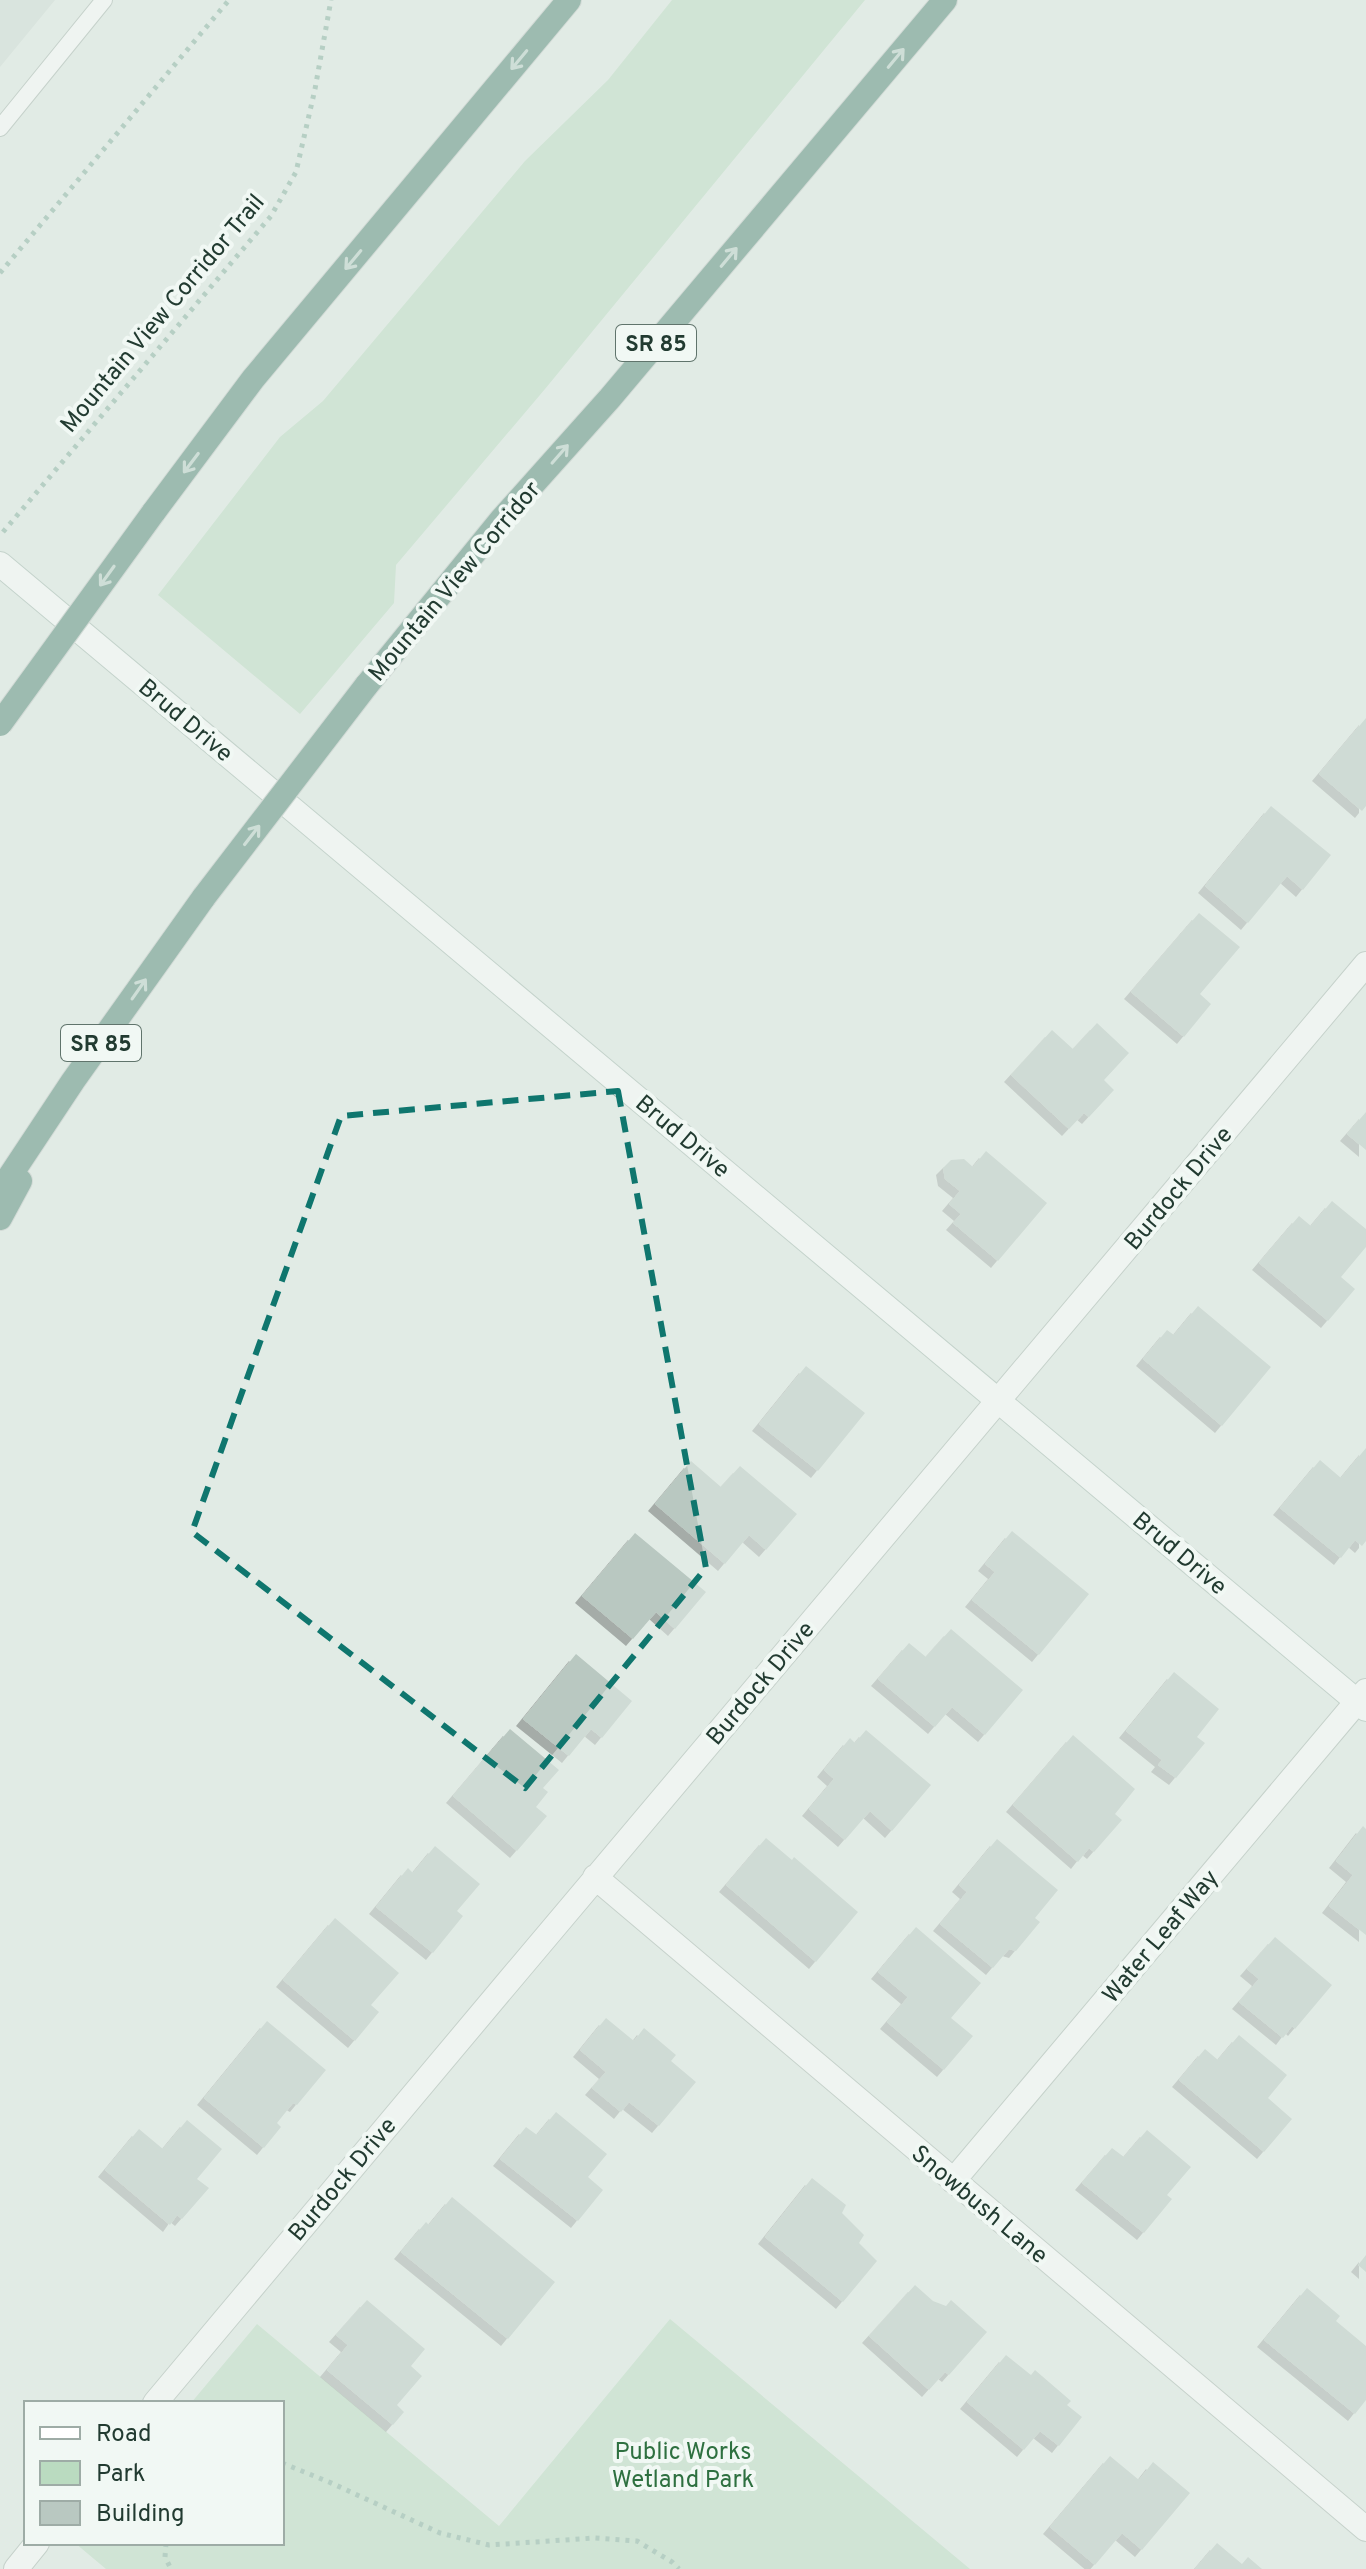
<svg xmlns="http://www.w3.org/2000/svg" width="1366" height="2569" viewBox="0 0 1366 2569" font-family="Overpass,sans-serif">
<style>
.built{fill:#cfdbd4}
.green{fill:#badbc0}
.building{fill:#b9c8c1;filter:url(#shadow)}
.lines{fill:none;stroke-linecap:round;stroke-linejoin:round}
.service-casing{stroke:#a4b3ab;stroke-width:18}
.minor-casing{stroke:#a4b3ab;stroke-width:26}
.secondary-casing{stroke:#a0b6ac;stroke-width:26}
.trunk-casing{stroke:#c1c8c5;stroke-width:26}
.path{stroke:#82ad9b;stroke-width:5;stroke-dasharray:4 6;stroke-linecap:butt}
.service{stroke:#fff;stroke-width:16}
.minor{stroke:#fff;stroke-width:24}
.secondary{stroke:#fff;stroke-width:24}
.trunk{stroke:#4b8270;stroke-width:24}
.trunk-bridge-casing{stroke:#c1c8c5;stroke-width:26;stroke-linecap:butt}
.trunk-bridge{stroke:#4b8270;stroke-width:24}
.oneway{stroke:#b7cfc6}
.marked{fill:none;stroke:#0f766e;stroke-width:6;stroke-dasharray:16 10;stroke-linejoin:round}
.labels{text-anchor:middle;stroke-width:8;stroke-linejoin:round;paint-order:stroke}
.shield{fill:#f1f8f4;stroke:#60746c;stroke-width:2}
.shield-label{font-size:22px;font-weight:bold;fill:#223b31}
.street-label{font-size:24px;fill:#223b31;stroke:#f1f8f4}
.park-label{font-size:24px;fill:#2e7040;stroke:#f1f8f4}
</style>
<defs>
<filter id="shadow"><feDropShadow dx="-7" dy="7" stdDeviation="0" flood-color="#0004"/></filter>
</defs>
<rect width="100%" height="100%" fill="#e1ebe5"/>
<path class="built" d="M0,0H55L0,67Z"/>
<path class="green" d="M672,0H865L545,389L396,565L394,603L300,714L158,595L280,437L323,401L525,161L608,80Z
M670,2319L970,2569H106L75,2543H282V2403H191L257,2324L499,2526Z"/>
<path class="building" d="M1366,718V806L1362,811L1319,774Z
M1271,806L1331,855L1303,890L1287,876L1248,923L1205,886Z
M1199,913L1240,947L1200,994L1211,1004L1184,1037L1131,992Z
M1097,1023L1129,1053L1104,1080L1114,1090L1089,1117L1084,1113L1069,1129L1011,1075L1052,1030L1073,1049Z
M1366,1112V1150L1347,1134Z
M986,1151L1047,1203L998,1261L953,1223L961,1214L949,1204L960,1191L945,1179L943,1168L951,1160L964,1159L973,1167Z
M1332,1201L1366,1229V1247L1341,1277L1355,1289L1328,1321L1259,1263L1299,1216L1311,1226Z
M1198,1306L1271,1367L1222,1426L1143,1359L1167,1330L1174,1335Z
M806,1366L865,1413L818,1471L759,1424Z
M1366,1448V1541L1362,1546L1355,1540L1341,1558L1280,1508L1320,1460L1341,1478Z
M691,1461L721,1487L740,1466L797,1514L766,1550L749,1535L725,1564L655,1504Z
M1012,1531L1089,1594L1039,1655L972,1600L995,1572L985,1564Z
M635,1533L706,1592L675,1629L656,1612L633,1639L582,1596Z
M951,1629L1023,1690L985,1735L952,1707L935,1727L878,1679L909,1643L926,1657Z
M576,1654L632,1701L602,1738L591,1729L569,1756L523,1719Z
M1174,1672L1219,1709L1197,1737L1205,1743L1176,1778L1158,1765L1162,1760L1126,1731Z
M510,1729L559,1770L543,1788L548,1792L536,1807L547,1816L517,1851L453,1796Z
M866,1730L931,1785L892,1831L870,1811L845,1840L809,1809L834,1779L824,1770L850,1738L855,1743Z
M1073,1735L1135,1789L1115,1814L1122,1820L1094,1852L1089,1848L1078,1862L1013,1805Z
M1363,1826L1366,1829V1935L1329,1906L1353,1875L1336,1861Z
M766,1838L792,1860L794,1857L858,1912L816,1962L726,1885Z
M997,1839L1058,1890L1035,1918L1040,1922L1016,1951L1009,1949L993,1968L940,1924L967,1892L959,1885Z
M435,1846L480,1884L457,1911L463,1916L433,1953L376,1907L408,1868L413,1873Z
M335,1918L399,1973L371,2005L379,2012L355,2041L283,1980Z
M916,1927L981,1983L951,2018L973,2036L944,2070L887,2022L908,1997L878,1972Z
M1275,1937L1332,1985L1295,2029L1292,2026L1283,2038L1239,2002L1259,1979L1247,1969Z
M606,2018L634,2041L644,2028L676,2055L671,2061L696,2082L659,2126L629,2102L621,2112L592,2088L606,2072L580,2050Z
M267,2021L326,2070L297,2105L293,2103L277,2123L281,2127L264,2148L204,2098Z
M1239,2035L1287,2075L1268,2098L1292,2119L1264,2152L1179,2080L1205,2049L1218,2060Z
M556,2112L607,2154L588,2177L603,2190L578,2221L500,2159L526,2127L537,2135Z
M187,2120L222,2149L197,2179L209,2188L182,2219L177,2215L170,2225L105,2170L139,2129L163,2149Z
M1147,2130L1191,2167L1167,2195L1172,2199L1144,2233L1082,2183L1112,2148L1124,2157Z
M812,2178L846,2205L842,2213L864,2235L859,2243L877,2261L843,2302L765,2237Z
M452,2197L555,2282L508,2339L401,2252L426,2222L429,2225Z
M1366,2255V2272L1358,2265Z
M915,2285L933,2301L946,2306L951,2300L987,2332L949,2375L945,2372L929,2390L869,2336Z
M1307,2288L1340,2316L1336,2321L1366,2346V2400L1355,2414L1264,2340Z
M367,2300L425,2349L411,2366L422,2376L397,2405L404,2412L393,2425L327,2370L348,2345L336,2335Z
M1006,2355L1031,2375L1035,2370L1071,2401L1067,2405L1082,2417L1059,2446L1040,2431L1024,2450L967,2402Z
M1110,2456L1139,2480L1153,2462L1190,2493L1142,2550L1122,2533L1095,2565L1050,2527Z
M1217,2543L1242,2564L1248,2557L1262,2569H1195Z"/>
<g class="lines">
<g class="service-casing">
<path id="service" d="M0,128L104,0"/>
</g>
<g class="minor-casing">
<path id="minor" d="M595,1877L1366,2529
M953,2181L1366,1691
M155,2403C557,1922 962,1444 1366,964
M16,2569L37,2543"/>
</g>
<g class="secondary-casing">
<path id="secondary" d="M0,564L1366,1709"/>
</g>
<g class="trunk-casing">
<path id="trunk" d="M153,513L253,379L569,0
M366,686L501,520L610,398L945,0
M0,1191L73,1081L204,897
M0,1218L20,1181"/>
</g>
<path class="path" d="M0,273L229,0
M3,532L271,216L296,172L315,89L331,0
M282,2463L329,2482L440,2533L489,2545L595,2538L637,2541L672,2562L679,2569
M166,2543L165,2557L171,2569"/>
<use href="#service" class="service"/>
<use href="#minor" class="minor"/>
<use href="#secondary" class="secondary"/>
<use href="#trunk" class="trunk"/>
<g class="trunk-bridge-casing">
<path id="trunk-bridge" d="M0,724L153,513
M204,897L366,686"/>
</g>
<use href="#trunk-bridge" class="trunk-bridge"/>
</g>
<defs><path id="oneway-shaft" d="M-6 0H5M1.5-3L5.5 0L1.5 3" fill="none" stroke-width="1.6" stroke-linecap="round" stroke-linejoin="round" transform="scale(2)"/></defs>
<g class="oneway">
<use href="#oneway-shaft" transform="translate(896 58) rotate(-50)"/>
<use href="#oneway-shaft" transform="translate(519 60) rotate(130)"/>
<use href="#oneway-shaft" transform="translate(729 257) rotate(-50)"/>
<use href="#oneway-shaft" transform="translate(353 260) rotate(130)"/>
<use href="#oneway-shaft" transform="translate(560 454) rotate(-49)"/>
<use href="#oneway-shaft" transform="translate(191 463) rotate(127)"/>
<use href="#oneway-shaft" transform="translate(107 576) rotate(126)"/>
<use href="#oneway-shaft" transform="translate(252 835) rotate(-52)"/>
<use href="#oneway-shaft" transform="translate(139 989) rotate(-55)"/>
</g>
<path d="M0 0H1366V2569H0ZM618,1091L706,1568L525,1788L192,1532L341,1116Z" fill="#e1ebe5" fill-opacity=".55" fill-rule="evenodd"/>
<path class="marked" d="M618,1091L706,1568L525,1788L192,1532L341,1116Z"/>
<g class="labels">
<g class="shield">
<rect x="616" y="325" width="80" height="36" rx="6"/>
<rect x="61" y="1025" width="80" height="36" rx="6"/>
</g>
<g class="shield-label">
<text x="656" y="351">SR 85</text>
<text x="101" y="1051">SR 85</text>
</g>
<g class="street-label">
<text transform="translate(162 313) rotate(-50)" y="8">Mountain View Corridor Trail</text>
<text transform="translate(454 581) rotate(-50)" y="8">Mountain View Corridor</text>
<text transform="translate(186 720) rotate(40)" y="8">Brud Drive</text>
<text transform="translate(683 1136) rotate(40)" y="8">Brud Drive</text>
<text transform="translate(1178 1188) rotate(-50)" y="8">Burdock Drive</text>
<text transform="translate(1180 1553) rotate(40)" y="8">Brud Drive</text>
<text transform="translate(760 1683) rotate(-50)" y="8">Burdock Drive</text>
<text transform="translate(1160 1936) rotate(-50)" y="8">Water Leaf Way</text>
<text transform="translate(342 2179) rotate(-50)" y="8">Burdock Drive</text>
<text transform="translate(980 2204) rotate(40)" y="8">Snowbush Lane</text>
</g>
<g class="park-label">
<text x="683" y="2459">Public Works<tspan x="683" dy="28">Wetland Park</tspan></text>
</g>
</g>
<rect x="24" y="2401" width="260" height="144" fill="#f1f8f4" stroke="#9eaca6" stroke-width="2"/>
<rect x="40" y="2427" width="40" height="12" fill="#ffffff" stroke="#9eaca6" stroke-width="2"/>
<text x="96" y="2441" font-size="24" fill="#223b31">Road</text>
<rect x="40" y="2461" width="40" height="24" fill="#badbc0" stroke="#9eaca6" stroke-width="2"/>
<text x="96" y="2481" font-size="24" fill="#223b31">Park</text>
<rect x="40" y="2501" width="40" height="24" fill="#b9c8c1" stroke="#9eaca6" stroke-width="2"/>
<text x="96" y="2521" font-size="24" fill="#223b31">Building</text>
</svg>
